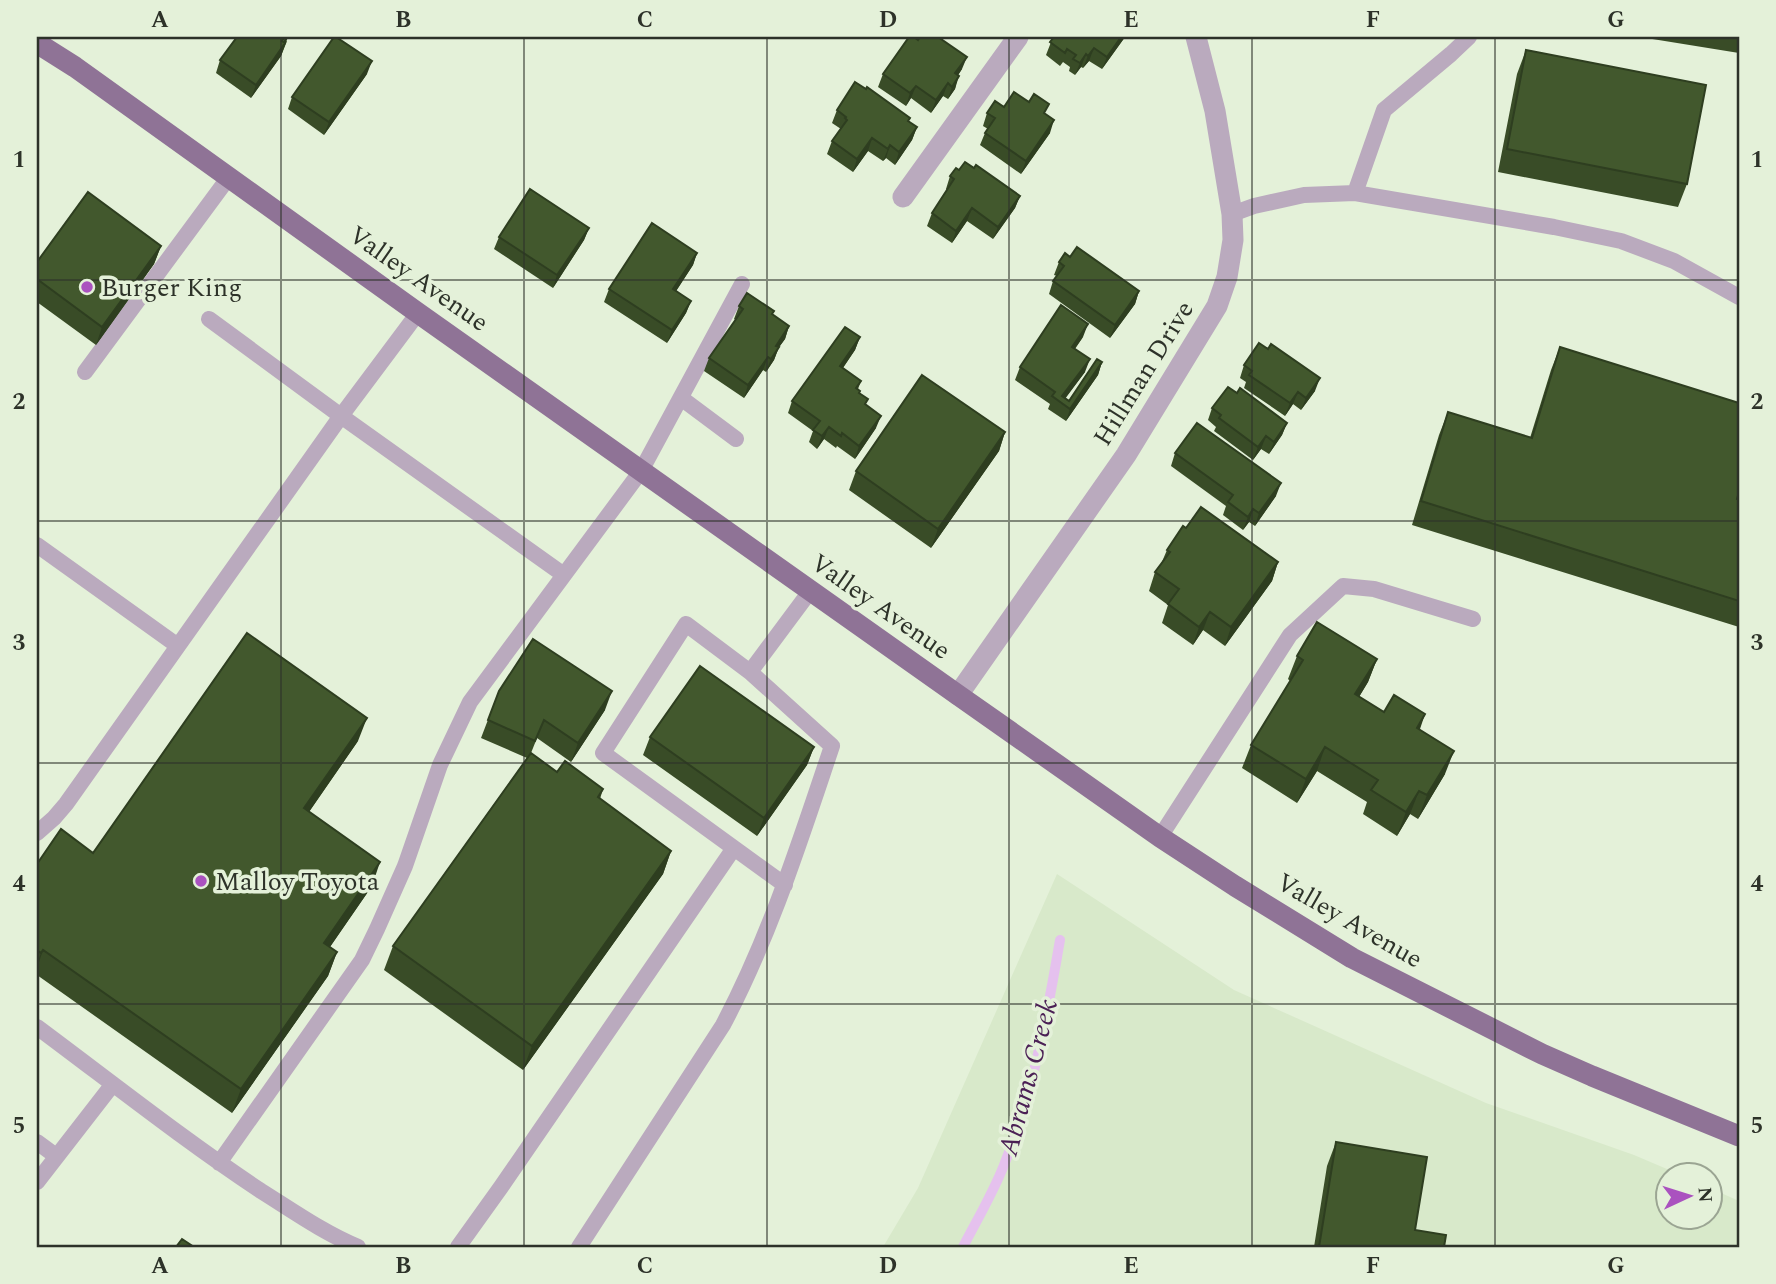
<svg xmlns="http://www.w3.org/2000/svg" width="1776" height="1284" viewBox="0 0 1776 1284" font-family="Spectral,serif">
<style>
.built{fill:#d8e9ca}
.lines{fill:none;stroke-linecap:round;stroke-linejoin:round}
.stream{stroke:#e5c1ee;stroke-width:10}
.service{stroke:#baaabe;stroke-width:16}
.minor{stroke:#baaabe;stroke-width:21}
.primary{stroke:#8f7396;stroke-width:21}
.wall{fill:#394c27}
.shaded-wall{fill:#2e3e20}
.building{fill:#42582d;stroke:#2e3e20;stroke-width:2}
.grid{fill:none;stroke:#2d3229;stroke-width:2;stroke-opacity:0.55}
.poi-dot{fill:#aa52bf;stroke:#e4f1d9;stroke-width:2.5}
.labels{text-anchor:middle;stroke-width:7;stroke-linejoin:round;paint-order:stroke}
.street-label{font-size:26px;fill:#2d3229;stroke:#e4f1d9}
.poi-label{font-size:26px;fill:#2d3229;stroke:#e4f1d9;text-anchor:start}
.water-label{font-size:28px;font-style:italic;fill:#4b2055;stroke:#e4f1d9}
.neatline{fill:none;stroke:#2d3229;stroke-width:2.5}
.grid-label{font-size:23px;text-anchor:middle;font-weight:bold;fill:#2d3229}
</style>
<rect width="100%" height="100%" fill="#e4f1d9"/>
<path class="built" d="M1057,874L1234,990L1486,1103L1634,1155L1681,1175L1668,1176V1218H1710V1188L1739,1201V1247H883L918,1188Z"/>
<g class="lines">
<path class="stream" d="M963,1247C977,1220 993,1193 1004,1165C1033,1093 1047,1016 1060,940"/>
<path class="service" d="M1355,193L1384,110L1451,54L1469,37
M1232,214L1254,206L1304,195L1355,193L1554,227L1621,241L1674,261L1739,297
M209,319L341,416L564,575
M85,372L229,177
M681,398L736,439
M37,545L178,646
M750,672L811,590
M37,833L54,818L66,804L341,416L418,313
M1160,837L1290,635L1343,586L1374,589L1473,619
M37,1027C111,1082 184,1140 261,1191C293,1211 324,1233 358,1247
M37,1142L56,1156
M219,1163L362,960L377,929L405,866L440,765L470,702L641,471L742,284
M37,1182L113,1084
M458,1247L501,1187L734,848
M579,1247L723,1025C770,936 800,841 832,746L750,672L686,624L603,753L785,885"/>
<path class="minor" d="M903,197L1018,37
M958,695L1126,455L1217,306L1227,277L1233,240L1232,214L1215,111L1196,37"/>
<path class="primary" d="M37,43L75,67L418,313L958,695L1160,837L1235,886L1352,958L1542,1054L1592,1076L1739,1136"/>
</g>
<path class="wall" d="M1053,37H1125L1102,69L1089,61L1083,68L1081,67L1075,75L1069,71L1070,67L1063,62L1060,66L1046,55Z
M1640,37H1739V53Z
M287,41L281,56L251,98L216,73L220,60Z
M1526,50L1687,184L1678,207L1498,172L1517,74Z
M962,69L958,75L955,89L948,99L943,96L931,113L911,98L906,106L878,87L883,74Z
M367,74L324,135L288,109L292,97Z
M1004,107L1046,114L1050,133L1021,174L980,145L985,133L988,129L983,126L987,113Z
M837,110L910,118L908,121L917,127L912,140L895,165L886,158L883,161L868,151L853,172L827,154L832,141L841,129L832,123Z
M959,170L1020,196L1015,208L993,239L967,221L952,243L927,226L932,213L947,190L946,189L950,176Z
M589,228L584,240L553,288L494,249L499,237Z
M161,246L154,264L96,345L37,302V262Z
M697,253L693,265L676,291L691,301L686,313L667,343L604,302L609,289Z
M1070,257L1139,291L1135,304L1110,338L1049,294L1053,281L1057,276L1054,275L1059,262Z
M739,306L773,315L789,326L785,339L779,347L774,360L766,372L763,370L744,398L704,371L709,358L736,320L734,319Z
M860,337L855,350L843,368L861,381L858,389L859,393L866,405L876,428L855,459L837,446L836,448L824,439L817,449L809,442L813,431L788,413L792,401Z
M1083,337L1075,349L1085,372L1065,398L1069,401L1102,362L1098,375L1066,421L1048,409L1050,404L1015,380L1020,367Z
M1560,347L1739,500V627L1412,525L1439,435L1448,412L1530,438L1551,370Z
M1244,365L1315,391L1301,410L1293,404L1285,416L1244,388L1246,382L1240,378Z
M1237,393L1287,423L1282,435L1269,454L1261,449L1253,460L1214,431L1216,427L1208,420L1212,408Z
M1005,432L999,451L931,548L849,490L856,471Z
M1175,453L1276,496L1255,526L1249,522L1243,530L1223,515L1226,506L1171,466Z
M1186,528L1278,562L1272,581L1225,646L1203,630L1193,645L1162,623L1168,605L1149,591L1155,572L1161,564L1167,550Z
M1297,656L1377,659L1368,682L1359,697L1384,712L1420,730L1445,774L1418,819L1410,814L1397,836L1363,814L1367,802L1317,771L1297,803L1242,768L1251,745L1290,681L1288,679Z
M499,691L605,710L571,762L537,738L531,753L557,772L603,789L600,799L671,851L663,874L523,1070L384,970L393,946L527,758L481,738Z
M650,737L814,747L807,765L757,836L643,755Z
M358,741L309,812L372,886L330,947L337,952L328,976L232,1113L37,975V864L93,853Z
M1336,1142L1415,1230L1444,1247H1314L1327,1166Z"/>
<path class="shaded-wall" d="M286,37H288L281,56L251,98L256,85Z
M1121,37H1125L1102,69L1107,57Z
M1094,48L1089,61L1083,68L1088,56Z
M1086,54L1081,67L1075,75L1080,63Z
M967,57L962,69L951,86L955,73Z
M372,61L367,74L324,135L329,122Z
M959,76L955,89L948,99L952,87Z
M948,83L943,96L931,113L936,100Z
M916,86L911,98L906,106L910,93Z
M1054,120L1050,133L1021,174L1026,161Z
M917,127L912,140L895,165L899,152Z
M872,138L868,151L853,172L857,159Z
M890,145L886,158L883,161L888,149Z
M1020,196L1015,208L993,239L998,227Z
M972,208L967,221L952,243L956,231Z
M589,228L584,240L553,288L557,275Z
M161,246L154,264L96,345L102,327Z
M697,253L693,265L669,302L673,289Z
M1139,291L1135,304L1110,338L1115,325Z
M691,301L686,313L667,343L672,330Z
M1088,324L1083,337L1067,359L1072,347Z
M789,326L785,339L772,357L779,347L774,360L766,372L776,346Z
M860,337L855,350L835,379L840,366Z
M768,357L763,370L744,398L748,385Z
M1090,359L1085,372L1062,403V396Z
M1102,362L1098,375L1066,421L1070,409Z
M1320,378L1315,391L1301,410L1306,398Z
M1298,392L1293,404L1285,416L1290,403Z
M881,416L876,428L855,459L859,446Z
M1287,423L1282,435L1269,454L1274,442Z
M829,427L824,439L817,449L822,436Z
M1005,432L999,451L931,548L938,529Z
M1266,436L1261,449L1253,460L1258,447Z
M1281,483L1276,496L1255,526L1259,513Z
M1253,509L1249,522L1243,530L1248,517Z
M1278,562L1272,581L1225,646L1231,627Z
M1210,612L1203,630L1193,645L1199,627Z
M1377,659L1368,682L1346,718L1355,694Z
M612,691L605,710L571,762L578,743Z
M1425,714L1417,738V728Z
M367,718L358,741L295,832L304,808Z
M814,747L807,765L757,836L764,818Z
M1325,747L1317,771L1297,803L1306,779Z
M1454,751L1445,774L1418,819L1427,795Z
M1419,791L1410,814L1397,836L1406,812Z
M671,851L663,874L523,1070L532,1046Z
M380,862L372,886L316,967L324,943Z
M43,950L37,968V964L41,953Z
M337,952L328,976L232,1113L241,1089Z"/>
<path class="building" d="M237,37H286L282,41L285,43L256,85L220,60Z
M334,37H336L372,61L329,122L292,97Z
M909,37H914L918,40L920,37H938L967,57L955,73L959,76L952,87L948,83L936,100L916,86L910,93L883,74Z
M1054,37H1121L1107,57L1094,48L1088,56L1086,54L1080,63L1073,59L1076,55L1067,49L1065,53L1050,42Z
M1526,50L1706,85L1687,184L1507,149Z
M855,82L866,89L867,87L910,118L908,121L917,127L899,152L890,145L888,149L872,138L857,159L832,141L847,120L845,118L846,117L837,110Z
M1014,92L1029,102L1034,94L1049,104L1044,113L1054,120L1026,161L985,133L995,118L987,113L995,101L1004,107Z
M965,162L974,168L976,165L1020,196L998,227L972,208L956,231L932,213L954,179L950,176L956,168L959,170Z
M530,189L589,228L557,275L499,237Z
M88,192L161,246L102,327L37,279V262Z
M652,223L697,253L673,289L691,301L672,330L609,289Z
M1077,247L1139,291L1115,325L1053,281L1064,266L1059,262L1065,253L1070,257Z
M747,293L774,311L772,314L789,326L776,346L779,347L771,359L768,357L748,385L709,358L743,309L739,306Z
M1061,305L1088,324L1072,347L1090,359L1062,396L1069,401L1097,359L1102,362L1070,409L1052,396L1055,392L1020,367Z
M845,327L860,337L840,366L861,381L856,388L860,391L859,393L868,399L865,404L881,416L859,446L842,433L841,436L829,427L822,436L813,430L820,421L792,401Z
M1259,343L1268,349L1271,344L1320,378L1306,398L1298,392L1290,403L1249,375L1252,371L1244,365Z
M1560,347L1739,403V492L1737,499L1739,500V601L1421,501L1448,412L1532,438Z
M922,375L1005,432L938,529L856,471Z
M1228,387L1237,393L1240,388L1287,423L1274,442L1266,436L1258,447L1219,418L1221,415L1212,408Z
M1197,423L1281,483L1259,513L1253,509L1248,517L1228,502L1233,495L1175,453Z
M1201,507L1278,562L1231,627L1210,612L1199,627L1168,604L1179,589L1155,572L1170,552L1167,550L1183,526L1186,528Z
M1317,622L1377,659L1355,694L1384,712L1394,695L1425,714L1417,728L1454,751L1427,795L1419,791L1406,812L1371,790L1378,780L1325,747L1306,779L1251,745L1303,660L1297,656Z
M247,633L367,718L304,808L380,862L324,943L337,952L241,1089L43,950L41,953L37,950V864L61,829L93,853Z
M533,639L612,691L578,743L544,720L535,741L488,720L499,691Z
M700,666L814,747L764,818L650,737Z
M531,753L557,772L565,761L603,789L598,797L671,851L532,1046L393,946Z
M1336,1142L1427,1157L1415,1230L1446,1235L1444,1247H1319Z
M182,1239L194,1247H176Z"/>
<path class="grid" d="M281,37V1247M524,37V1247M767,37V1247M1009,37V1247M1252,37V1247M1495,37V1247M37,280H1739M37,521H1739M37,763H1739M37,1004H1739"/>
<g class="poi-dot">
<circle cx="87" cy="287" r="7"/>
<circle cx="201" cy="881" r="7"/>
</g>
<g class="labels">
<g class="street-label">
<text transform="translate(419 278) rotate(35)" y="9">Valley Avenue</text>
<text transform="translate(1143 373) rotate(-58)" y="9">Hillman Drive</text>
<text transform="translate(881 606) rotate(35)" y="9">Valley Avenue</text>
<text transform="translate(1350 920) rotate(30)" y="9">Valley Avenue</text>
</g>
<g class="poi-label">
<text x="101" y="296">Burger King</text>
<text x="215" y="890">Malloy Toyota</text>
</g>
<g class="water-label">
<text transform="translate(1027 1077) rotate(-75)" y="10">Abrams Creek</text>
</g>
</g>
<rect width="1776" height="1284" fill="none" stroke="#e4f1d9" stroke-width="77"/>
<g transform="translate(1689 1196) rotate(86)"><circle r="33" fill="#e4f1d9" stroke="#9ba593" stroke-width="2"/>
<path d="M0-5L12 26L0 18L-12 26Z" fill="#aa52bf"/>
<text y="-10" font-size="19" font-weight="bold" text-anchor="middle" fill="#2d3229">N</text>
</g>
<rect x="38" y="38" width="1700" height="1208" class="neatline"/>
<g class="grid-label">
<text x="160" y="27">A</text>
<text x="403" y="27">B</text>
<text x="645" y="27">C</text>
<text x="888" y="27">D</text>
<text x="1131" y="27">E</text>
<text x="1373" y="27">F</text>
<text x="1616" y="27">G</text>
<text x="19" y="167">1</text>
<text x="1757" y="167">1</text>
<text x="19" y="409">2</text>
<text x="1757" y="409">2</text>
<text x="19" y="650">3</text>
<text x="1757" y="650">3</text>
<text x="19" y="891">4</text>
<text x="1757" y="891">4</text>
<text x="19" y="1133">5</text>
<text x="1757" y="1133">5</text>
<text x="160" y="1273">A</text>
<text x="403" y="1273">B</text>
<text x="645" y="1273">C</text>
<text x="888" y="1273">D</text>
<text x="1131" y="1273">E</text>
<text x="1373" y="1273">F</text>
<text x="1616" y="1273">G</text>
</g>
</svg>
